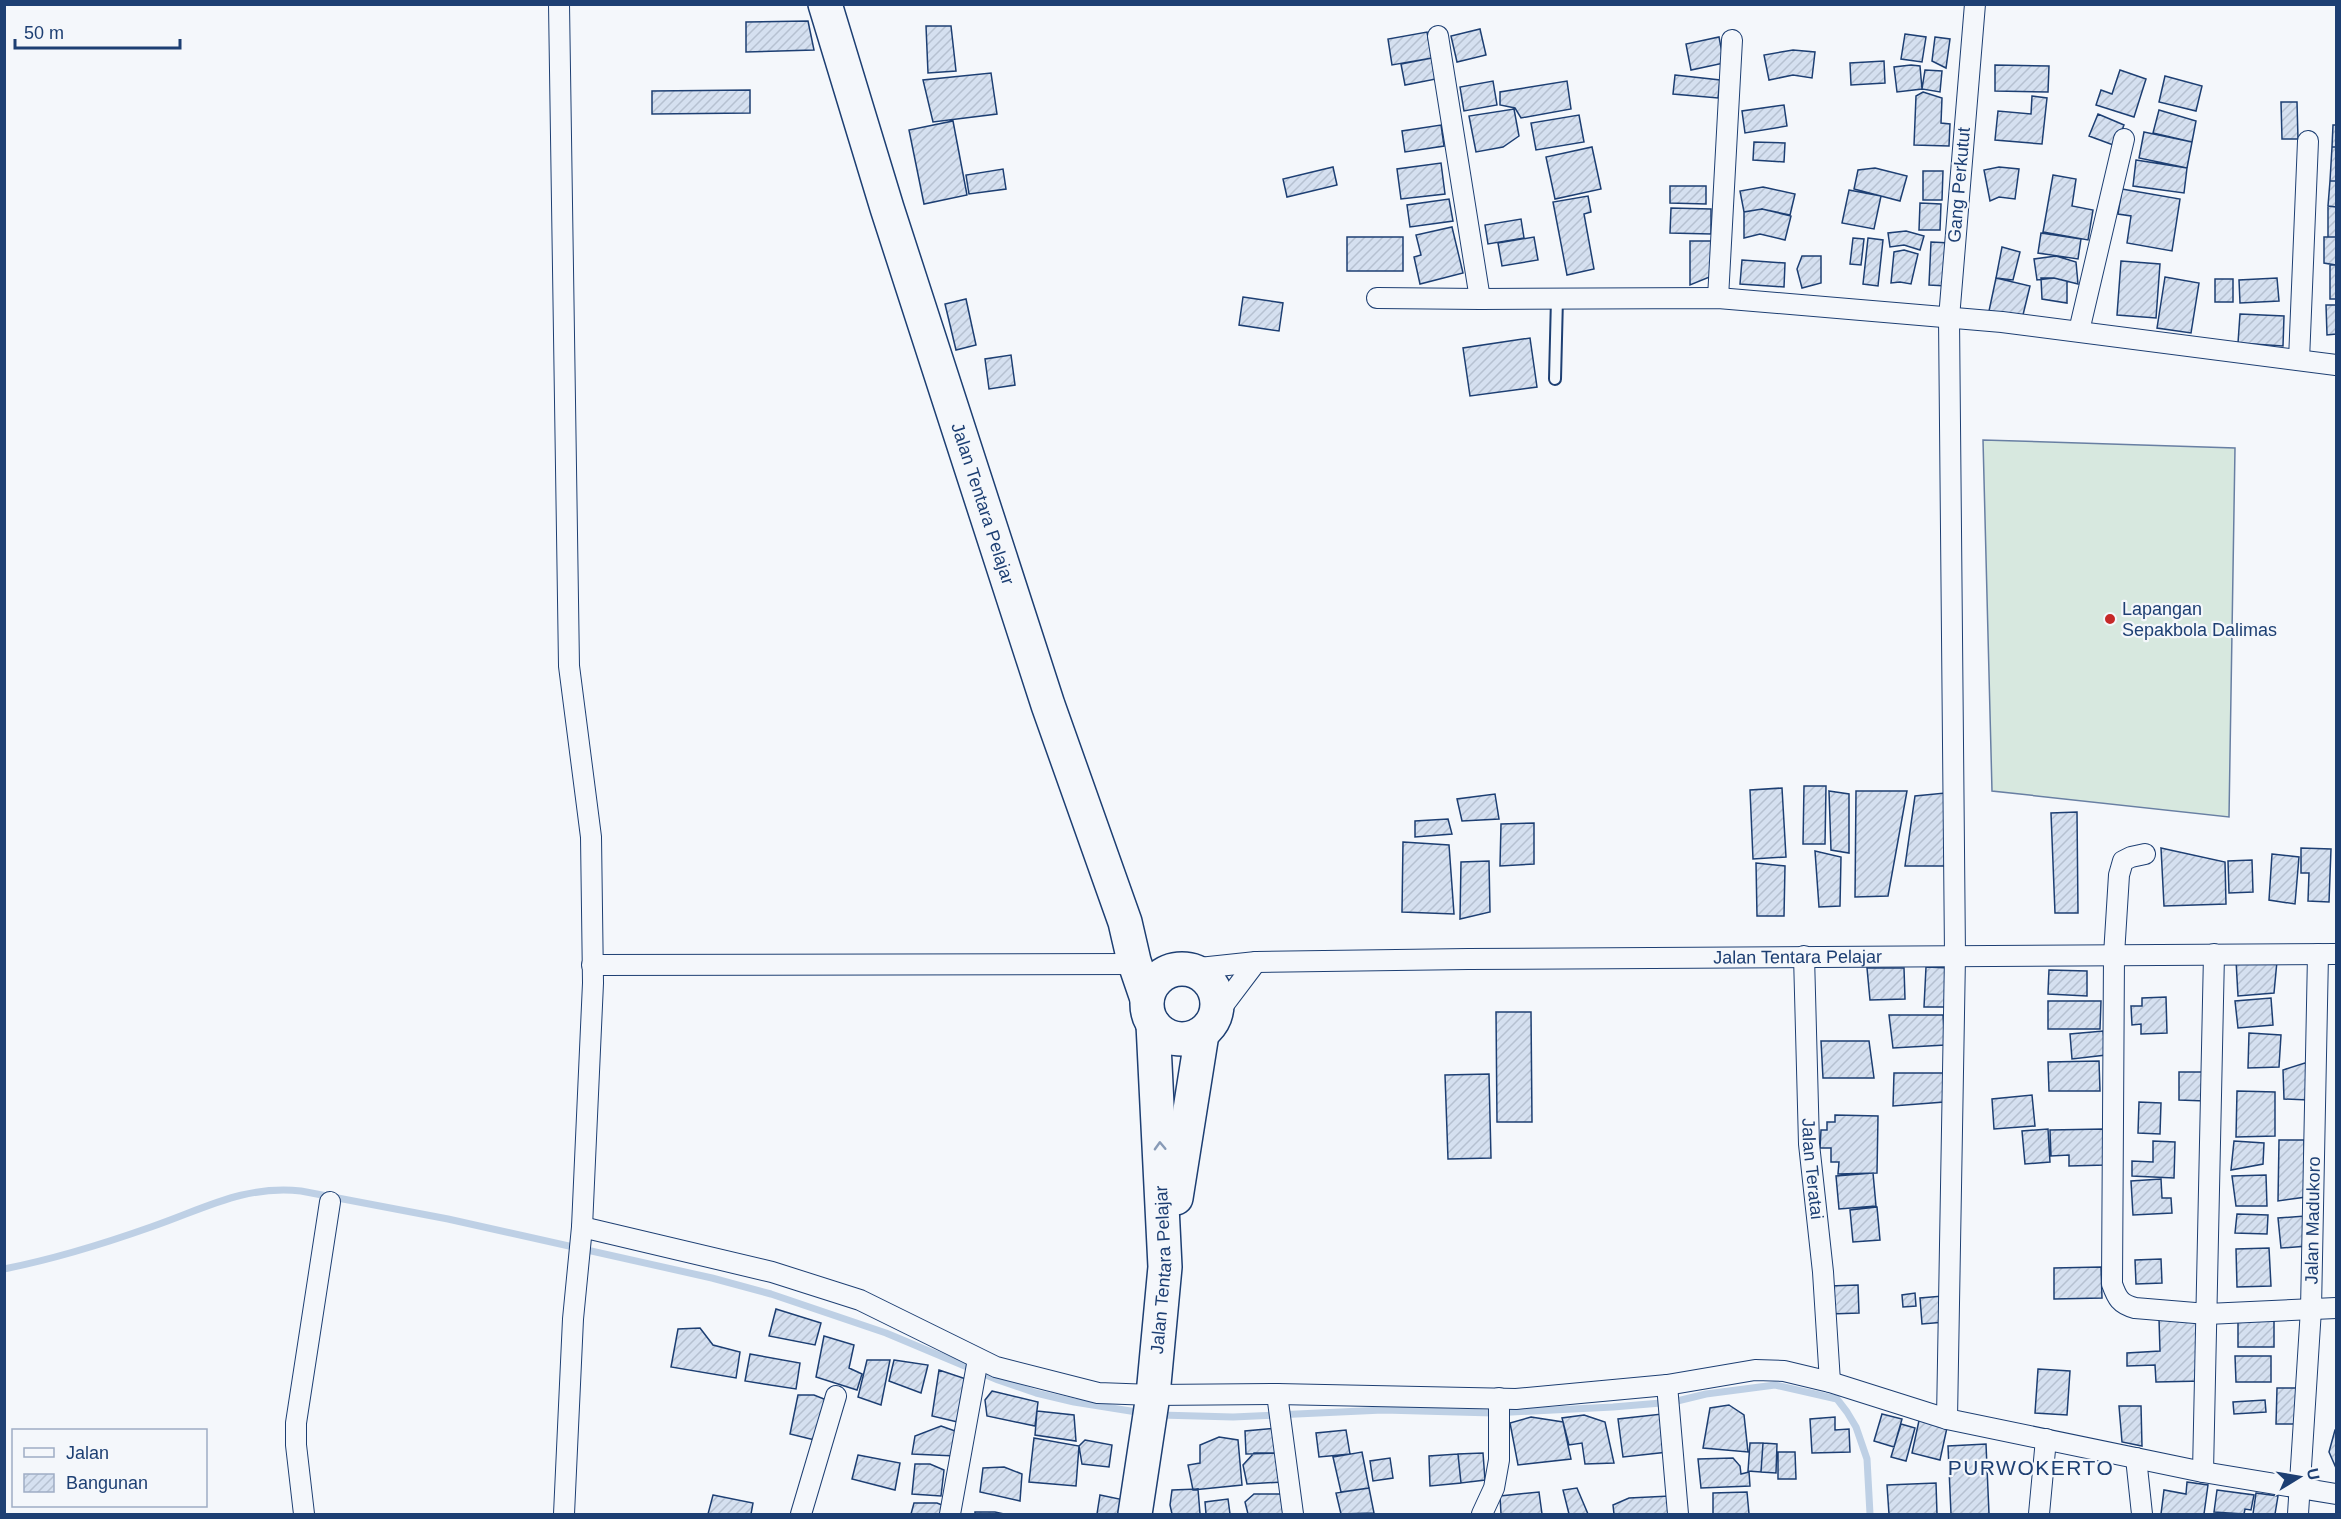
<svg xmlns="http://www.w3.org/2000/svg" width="2341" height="1519" viewBox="0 0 2341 1519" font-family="Helvetica,sans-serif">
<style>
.pitch{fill:#d7e8df;stroke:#687fa3;stroke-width:1.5}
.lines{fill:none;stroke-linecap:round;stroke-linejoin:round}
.stream{stroke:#bed0e5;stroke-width:7}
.building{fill:url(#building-hatch);stroke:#1d3f73;stroke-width:1.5}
.service-casing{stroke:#1d3f73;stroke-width:14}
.minor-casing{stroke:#1d3f73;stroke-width:22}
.trunk-casing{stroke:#1d3f73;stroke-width:36}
.service{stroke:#f4f7fb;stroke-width:10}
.minor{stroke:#f4f7fb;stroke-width:20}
.trunk{stroke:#f4f7fb;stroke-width:33}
.oneway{stroke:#889bb7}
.poi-dot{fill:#c62828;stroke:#f4f7fb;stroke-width:2}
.labels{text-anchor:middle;stroke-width:4.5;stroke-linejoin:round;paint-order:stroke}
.street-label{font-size:18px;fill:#1d3f73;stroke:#f4f7fb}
.poi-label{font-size:18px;fill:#1d3f73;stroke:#f4f7fb;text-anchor:start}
.quarter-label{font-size:21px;letter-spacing:1.5px;fill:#1d3f73;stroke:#f4f7fb}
</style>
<defs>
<pattern id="building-hatch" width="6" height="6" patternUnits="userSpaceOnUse" patternTransform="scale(1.5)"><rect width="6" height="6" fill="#d5e0f0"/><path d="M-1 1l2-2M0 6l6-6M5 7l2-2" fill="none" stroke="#b6c1d1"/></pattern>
</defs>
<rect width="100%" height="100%" fill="#f4f7fb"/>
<path class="pitch" d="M1983,440L2235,448L2229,817L1992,791Z"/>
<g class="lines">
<path class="stream" d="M4,1269C54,1259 103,1244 151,1227C204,1209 243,1185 301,1191L448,1219L712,1278L771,1294L886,1333L998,1380L1036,1393L1074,1402L1143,1413
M1160,1415L1233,1417L1383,1410L1493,1413L1613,1407L1673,1402L1706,1394L1775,1385L1837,1399L1847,1412L1856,1427L1867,1459L1870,1514"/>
</g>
<path class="building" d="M808,21L814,50L746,52V22Z
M926,26H951L956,71L928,73Z
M1480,29L1486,55L1457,62L1451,36Z
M1427,32L1432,58L1392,65L1388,39Z
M1905,34L1926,37L1922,62L1901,59Z
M1719,37L1724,63L1691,70L1686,44Z
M1935,37L1950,39L1946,68L1932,61Z
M1793,50L1815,52L1812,78L1793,75L1769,80L1764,55Z
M1432,58L1436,79L1405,85L1401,64Z
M1884,61L1885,83L1851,85L1850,63Z
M1911,65L1920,66L1922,89L1897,92L1894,67Z
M1995,65L2049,66L2048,92L1995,91Z
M1925,70L1942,71L1940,92L1922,89Z
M2120,70L2146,79L2134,117L2096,105L2101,90L2112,94Z
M991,73L997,114L933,122L923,80Z
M1675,75L1720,80L1718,98L1673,94Z
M2165,76L2202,86L2196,111L2159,102Z
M1493,81L1497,105L1464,111L1460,87Z
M1567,81L1571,109L1521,118L1515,108L1500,105V92Z
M750,90V113L652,114V91Z
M1923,92L1942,98L1941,123L1950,124L1949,146L1914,145L1916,96Z
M2032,96L2047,98L2042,144L1995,140L1998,111L2031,114Z
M2281,102H2297L2298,139H2282Z
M1784,105L1787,126L1745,133L1742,111Z
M1514,109L1519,136L1503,147L1476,152L1469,116Z
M2159,110L2196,121L2192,142L2153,133Z
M2098,114L2124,125L2116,146L2089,136Z
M1579,115L1584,142L1536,150L1531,123Z
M953,121L967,195L924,204L909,130Z
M1441,125L1444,146L1405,152L1402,131Z
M2333,125H2336V147H2332Z
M2144,132L2192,142L2187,168L2139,158Z
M1754,142L1785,143L1784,162L1753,160Z
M1592,147L1601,189L1555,199L1546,157Z
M2332,147H2336V181H2330Z
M2136,160L2187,168L2184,193L2133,186Z
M1441,163L1445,194L1401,199L1397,169Z
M1333,167L1337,185L1287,197L1283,179Z
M1999,167L2019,169L2015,199L1999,197L1990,201L1984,170Z
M1875,168L1907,176L1900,201L1854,189L1858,170Z
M1003,169L1006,189L969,194L966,175Z
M1923,171H1943L1942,200H1923Z
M2053,175L2076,179L2072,206L2093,210L2088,240L2043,232Z
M2330,181H2336V207L2328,206Z
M1670,186H1706V204L1670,203Z
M1763,187L1795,194L1790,215L1762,209L1744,212L1740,191Z
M2122,189L2180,199L2172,251L2127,243L2131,216L2118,214Z
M1849,190L1881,196L1874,229L1842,223Z
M1588,196L1591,212L1584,214L1594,269L1567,275L1553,202Z
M1449,199L1453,221L1410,227L1407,205Z
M1920,203L1941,204L1940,230H1919Z
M2328,206L2336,207V237H2328Z
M1671,208L1711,209V234L1670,233Z
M1762,209L1791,216L1785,240L1760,234L1744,238V212Z
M1521,219L1524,238L1488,244L1485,225Z
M1452,227L1463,273L1420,284L1414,257L1421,255L1416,235Z
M1906,231L1924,236L1920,250L1904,245L1890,247L1888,233Z
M2041,233L2081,239L2078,259L2038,253Z
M1347,237H1403V271H1347Z
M1534,237L1538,260L1502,266L1498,243Z
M2324,237H2336V265L2324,263Z
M1853,238L1864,239L1861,265L1850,264Z
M1868,238L1883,240L1878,286L1863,284Z
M1690,241H1713L1712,276L1690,285Z
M1931,242L1950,243L1947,286L1929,285Z
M2002,247L2020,252L2013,280L1996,278Z
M1904,250L1918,254L1911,284L1900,282L1891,283L1894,252Z
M1802,256H1821V283L1802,288L1797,269Z
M2056,256L2076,262L2078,284L2054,278L2037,280L2034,259Z
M1742,260L1785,263L1784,287L1740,284Z
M2121,261L2160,264L2156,318L2117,315Z
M2330,265H2336V299H2330Z
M2165,277L2199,283L2191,333L2157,328Z
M1996,278L2030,286L2022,319L1989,311Z
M2041,278H2054L2067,281V303L2042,299Z
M2277,278L2279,301L2240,303L2239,280Z
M2215,279H2233V302H2215Z
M1243,297L1283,303L1279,331L1239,325Z
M966,299L976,345L956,350L945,304Z
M2326,305H2336V334L2327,335Z
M2240,314L2284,316L2283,346L2238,343Z
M1530,338L1537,387L1470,396L1463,348Z
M1011,355L1015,385L989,389L985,359Z
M1804,786H1826L1825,844H1803Z
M1782,788L1786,857L1753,859L1750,790Z
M1829,791L1849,794V853L1831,850Z
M1856,791H1907L1888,896L1855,897Z
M1945,793L1946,866H1905L1915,796Z
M1495,794L1499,819L1462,821L1457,799Z
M2077,812L2078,913H2055L2051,813Z
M1448,819L1452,834L1415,837V821Z
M1534,823V864L1500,866L1501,824Z
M1403,842L1449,845L1454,914L1402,912Z
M2161,848L2225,862L2226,904L2164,906Z
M2301,848L2331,849L2329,902L2308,901L2309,873H2301Z
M1815,851L1841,857L1840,906L1819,907Z
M2272,854L2299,857L2295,904L2269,900Z
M2252,860L2253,892L2229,893L2228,861Z
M1489,861L1490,912L1460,919L1461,862Z
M1756,863L1785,866L1784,916H1757Z
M2236,960L2277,961L2274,993L2238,996Z
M1926,967L1950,968L1949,1007H1924Z
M1867,968H1904L1905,999L1870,1000Z
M2049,970L2087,971V996L2048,994Z
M2166,997L2167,1033L2141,1034V1024L2132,1025L2131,1006H2142V998Z
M2271,998L2273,1025L2238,1028L2235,1001Z
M2048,1001H2101L2100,1029H2048Z
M1496,1012H1531L1532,1122H1497Z
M1889,1015H1943L1945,1045L1893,1048Z
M2103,1031L2106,1055L2072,1059L2070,1034Z
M2249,1033L2281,1035L2279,1067L2248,1068Z
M1821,1041H1869L1874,1078H1823Z
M2099,1061L2100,1091H2049L2048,1062Z
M2308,1062V1100L2284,1099L2283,1070Z
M2179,1072H2205V1101L2179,1100Z
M1894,1073H1944V1102L1893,1106Z
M1489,1074L1491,1158L1448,1159L1445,1075Z
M2237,1091L2275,1092V1136L2236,1137Z
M2032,1095L2035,1126L1994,1129L1992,1099Z
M2139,1102L2161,1103L2160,1134L2138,1133Z
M1835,1115L1878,1116L1877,1173L1838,1174L1839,1162H1831V1148H1820L1821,1130H1827V1122H1835Z
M2048,1129L2050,1162L2025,1164L2022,1131Z
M2104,1129L2106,1165L2069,1166V1155L2051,1156L2050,1130Z
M2279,1140H2304L2306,1197L2278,1201Z
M2153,1141L2175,1142L2174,1178L2132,1176V1161L2153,1162Z
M2234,1141L2264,1143L2263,1164L2231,1170Z
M1873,1173L1876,1206L1839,1209L1836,1176Z
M2266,1175L2267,1206H2236L2232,1176Z
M2161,1179L2162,1198H2171L2172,1213L2133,1215L2131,1181Z
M1877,1207L1880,1240L1853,1242L1850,1210Z
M2237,1214L2268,1215L2267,1234L2235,1233Z
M2305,1216L2308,1246L2281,1248L2278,1218Z
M2269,1248L2271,1286L2237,1287L2236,1249Z
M2161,1259L2162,1283L2136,1284L2135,1260Z
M2101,1267L2102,1298L2054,1299V1268Z
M1858,1285L1859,1313L1830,1314L1829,1286Z
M1915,1293L1916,1306L1903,1307L1902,1295Z
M1943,1296L1945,1322L1922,1324L1920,1298Z
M776,1309L821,1323L815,1345L769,1336Z
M2201,1317L2203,1381L2156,1382L2155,1365L2127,1366V1353L2160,1351L2159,1319Z
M2238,1321H2274V1347H2238Z
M700,1328L713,1345L740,1352L736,1378L671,1367L678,1329Z
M824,1336L854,1345L849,1368L862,1374L857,1390L816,1377Z
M750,1354L800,1363L796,1389L745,1381Z
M2235,1356H2271V1382H2236Z
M867,1360H890L881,1405L858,1397Z
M894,1360L928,1365L921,1393L889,1381Z
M2038,1369L2070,1371L2067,1415L2035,1413Z
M939,1370L969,1380L966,1424L932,1416Z
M2277,1388H2299L2298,1424H2276Z
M992,1391L1038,1402L1035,1426L987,1416L985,1400Z
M798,1395H814L829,1401L823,1442L790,1434Z
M2265,1400L2266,1412L2234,1414L2233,1402Z
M1729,1405L1744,1415L1748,1452L1703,1448L1710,1408Z
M2119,1406H2141L2142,1446L2122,1442Z
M1037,1411L1074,1415L1076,1441L1035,1435Z
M1662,1414L1668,1452L1623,1457L1618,1419Z
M1882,1414L1902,1419L1894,1447L1874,1441Z
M1584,1415L1605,1422L1614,1463L1585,1464L1582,1443L1569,1445L1562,1418Z
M1920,1416L1948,1423L1940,1460L1912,1453Z
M1531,1417L1563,1422L1571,1459L1518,1465L1510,1423Z
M1835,1417V1430L1849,1429L1850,1452L1812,1453L1810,1419Z
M1901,1424L1915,1428L1906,1461L1891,1457Z
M941,1426L958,1432L955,1456L912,1454L915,1436Z
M1276,1428L1279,1453L1246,1454L1245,1431Z
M1346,1430L1350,1454L1319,1457L1316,1433Z
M2335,1430H2336V1468L2329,1452Z
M1219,1437L1238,1440L1242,1485L1193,1490L1188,1465L1200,1463V1445Z
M1034,1438L1079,1446L1076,1486L1029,1482Z
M1085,1440L1112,1445L1109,1467L1082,1464L1079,1446Z
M1750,1443H1763L1761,1472L1748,1471Z
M1763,1443L1777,1444L1776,1473L1761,1472Z
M1986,1444L1989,1514H1951L1948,1446Z
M1362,1452L1369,1488L1341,1492L1333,1457Z
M1778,1452H1795L1796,1479H1778Z
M1254,1453H1279L1283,1482L1247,1484L1243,1465Z
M1483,1453L1485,1480L1461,1483L1458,1454Z
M1458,1454L1461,1483L1430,1486L1429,1456Z
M858,1455L900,1463L895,1490L852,1479Z
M1390,1458L1393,1478L1373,1481L1370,1461Z
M1733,1458L1740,1466L1741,1474L1749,1472L1750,1486L1701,1488L1698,1459Z
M915,1464H930L944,1470L941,1496L912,1494Z
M1004,1467L1022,1474L1020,1501L980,1492L983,1468Z
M2187,1482L2208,1485L2204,1514H2161L2164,1490L2186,1494Z
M1936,1483L1937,1514H1889L1887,1485Z
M1369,1488L1374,1513L1341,1514L1336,1493Z
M1577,1488L1588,1514H1569L1563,1490Z
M1198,1489L1200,1514H1172L1170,1505L1172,1490Z
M2217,1490L2254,1495L2251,1510L2245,1509L2244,1514L2214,1512Z
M1539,1492L1542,1514H1501L1500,1496Z
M1747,1492L1749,1514H1713V1493Z
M2256,1493L2278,1496L2275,1514H2253Z
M1254,1494H1283L1287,1514H1248L1245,1502Z
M713,1495L753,1503L751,1514H708Z
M1100,1495L1129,1501L1128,1514H1097Z
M1670,1496L1674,1514H1614L1613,1505L1629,1498Z
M1228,1499L1230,1514H1206L1205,1502Z
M914,1503H937L957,1511L956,1514H911Z
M975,1512H995L1004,1514H975Z"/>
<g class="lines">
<g class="service-casing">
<path id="service" d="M1555,379L1557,298"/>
</g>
<g class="minor-casing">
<g id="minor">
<path d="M559,4L569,666L591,837L593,983L582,1227L573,1319L564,1514"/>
<path d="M1975,4L1949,318L1955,956L1947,1419L2203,1472L2336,1494"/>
<path d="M1438,36L1480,299L1718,298L2002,322L2336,365"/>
<path d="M1377,298L1480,299"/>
<path d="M1718,298L1732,40"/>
<path d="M2079,331L2124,139"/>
<path d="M2299,360L2308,141"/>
<path d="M2145,854L2131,857L2123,861L2119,875L2114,955L2112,1284C2117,1298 2120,1304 2135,1308L2207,1314L2336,1308"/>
<path id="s1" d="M1804,956L1809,1144L1823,1272L1830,1382"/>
<path d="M592,965L1136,964"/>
<path id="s2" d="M1190,969L1256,962L1468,959L2336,954"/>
<path d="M1216,1015L1256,962"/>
<path d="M582,1227L772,1272L860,1300L996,1367L1098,1393L1153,1395L1277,1394L1516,1399L1667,1385L1755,1370L1784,1371L1830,1382L1947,1419"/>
<path d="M1667,1385L1678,1514"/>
<path d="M1277,1394L1293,1514"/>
<path d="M2136,1458L2142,1514"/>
<path d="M2203,1472L2214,954"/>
<path d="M304,1514L296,1445V1423L330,1202"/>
<path d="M801,1514L836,1396"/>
<path d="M950,1514L978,1359"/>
<path d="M1482,1514L1494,1488L1499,1460V1398"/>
<path d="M2039,1514L2046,1439"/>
<path id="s3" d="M2298,1514L2311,1309L2318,954"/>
</g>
</g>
<g class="trunk-casing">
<g id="trunk">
<path id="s4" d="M825,4L887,208L1048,705L1125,922L1134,961L1147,999"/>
<circle cx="1182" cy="1004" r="35"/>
<path d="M1176,1198L1202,1034"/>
<path id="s5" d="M1135,1514L1153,1395L1165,1267L1153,1024"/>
</g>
</g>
<use href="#service" class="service"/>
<use href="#minor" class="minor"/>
<use href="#trunk" class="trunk"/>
</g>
<defs><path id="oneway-chevron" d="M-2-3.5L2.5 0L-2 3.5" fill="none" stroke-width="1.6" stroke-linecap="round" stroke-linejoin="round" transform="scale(1.5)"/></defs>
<use class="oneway" href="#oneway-chevron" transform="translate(1160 1146) rotate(-92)"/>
<circle class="poi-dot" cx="2110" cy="619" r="6"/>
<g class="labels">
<g class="street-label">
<text transform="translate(1959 185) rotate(-85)" y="6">Gang Perkutut</text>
<text dy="6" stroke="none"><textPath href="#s4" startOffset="524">Jalan Tentara Pelajar</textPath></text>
<text dy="6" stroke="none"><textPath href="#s2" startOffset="608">Jalan Tentara Pelajar</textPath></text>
<text dy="6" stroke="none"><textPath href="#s1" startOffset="213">Jalan Teratai</textPath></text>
<text dy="6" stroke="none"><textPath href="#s3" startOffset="294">Jalan Madukoro</textPath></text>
<text dy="6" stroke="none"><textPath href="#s5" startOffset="246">Jalan Tentara Pelajar</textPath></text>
</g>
<g class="poi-label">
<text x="2122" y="615">Lapangan<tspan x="2122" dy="21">Sepakbola Dalimas</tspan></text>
</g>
<g class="quarter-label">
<text x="2031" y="1475">PURWOKERTO</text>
</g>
</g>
<rect width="2341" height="1519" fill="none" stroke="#1d3f73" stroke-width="12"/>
<rect x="12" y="1429" width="195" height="78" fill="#f4f7fb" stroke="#9eadc5" stroke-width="1.5"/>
<rect x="24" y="1448" width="30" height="9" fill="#f4f7fb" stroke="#9eadc5" stroke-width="1.5"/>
<text x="66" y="1459" font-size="18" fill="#1d3f73">Jalan</text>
<rect x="24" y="1474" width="30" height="18" fill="url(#building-hatch)" stroke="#9eadc5" stroke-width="1.5"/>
<text x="66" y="1489" font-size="18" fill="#1d3f73">Bangunan</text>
<g transform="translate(2299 1477) rotate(79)" stroke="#f4f7fb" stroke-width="4.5" paint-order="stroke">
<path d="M0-4.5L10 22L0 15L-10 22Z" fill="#1d3f73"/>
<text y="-9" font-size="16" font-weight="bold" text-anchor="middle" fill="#1d3f73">U</text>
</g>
<path d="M15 39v9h165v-9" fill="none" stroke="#1d3f73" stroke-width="3"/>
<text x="24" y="39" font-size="18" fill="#1d3f73" stroke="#f4f7fb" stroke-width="4.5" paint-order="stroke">50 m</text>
</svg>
